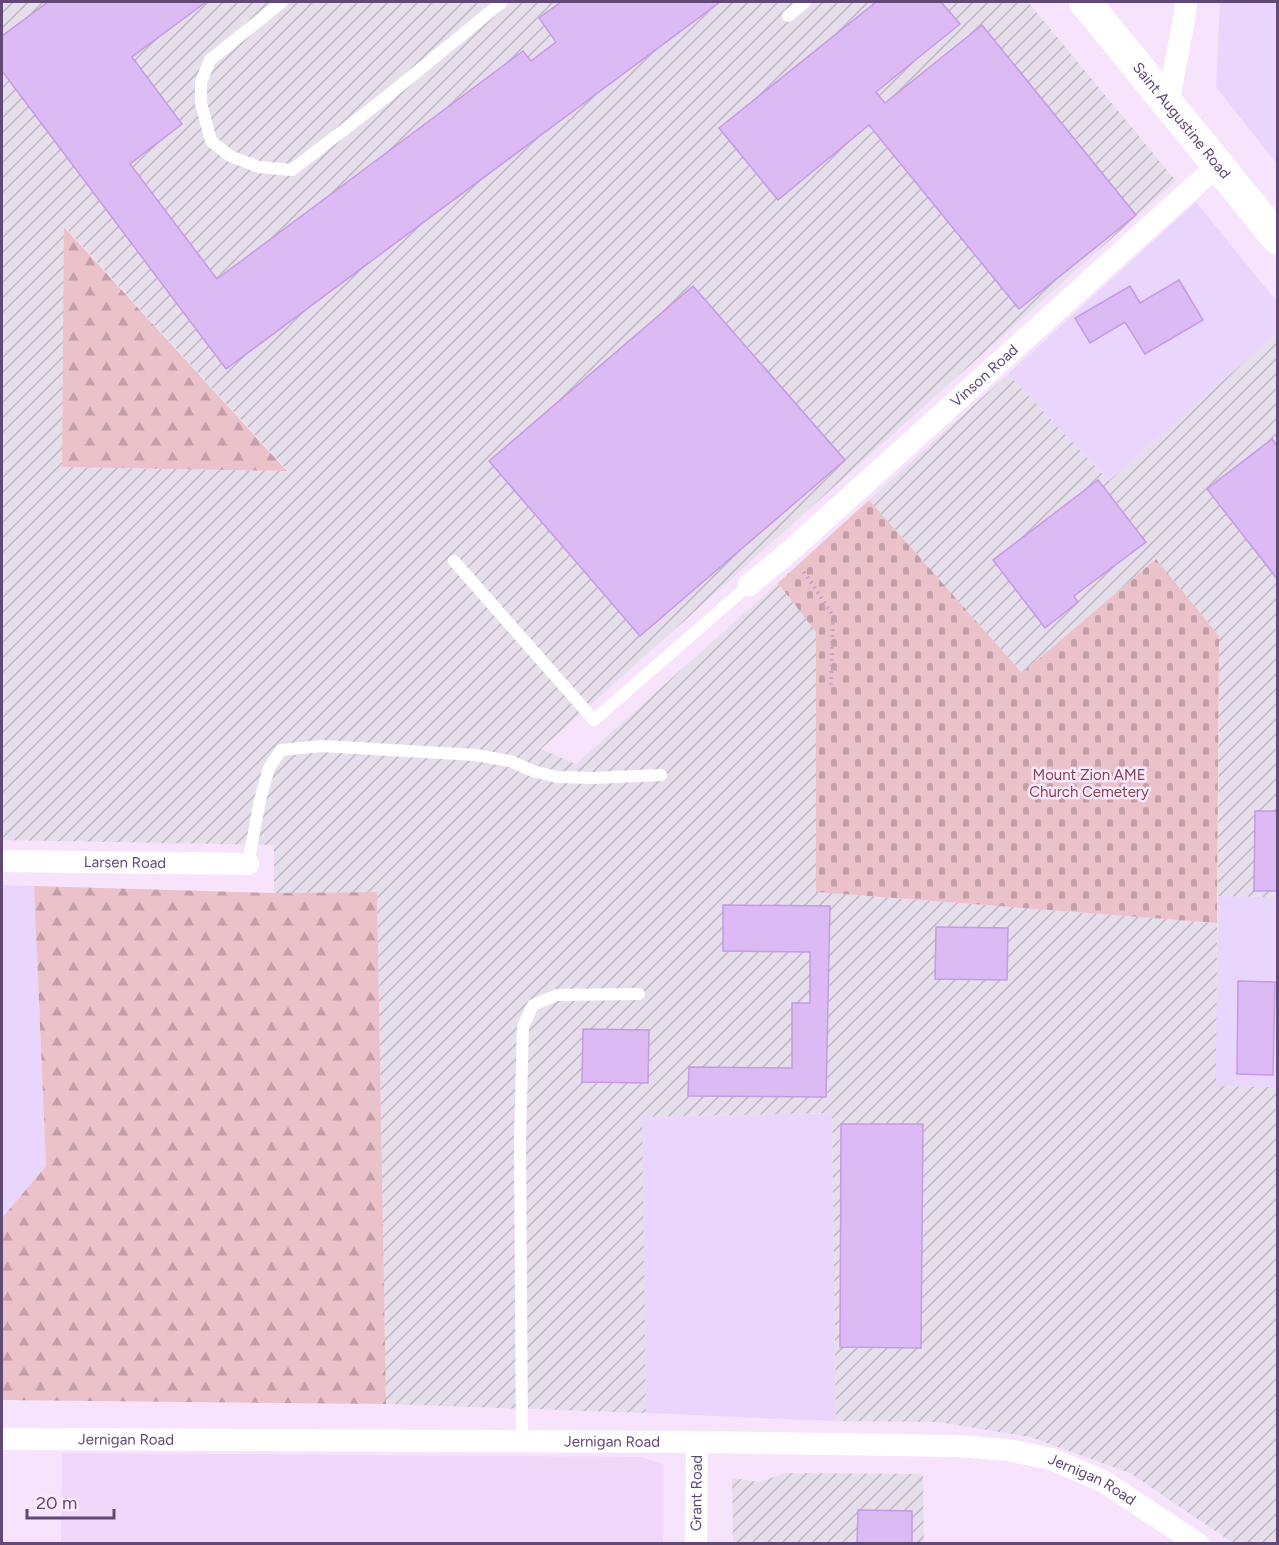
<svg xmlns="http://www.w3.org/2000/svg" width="1279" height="1545" viewBox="0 0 1279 1545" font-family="Figtree,sans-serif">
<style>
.residential{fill:#f1d7fa}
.commercial{fill:#ead6fd}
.industrial{fill:url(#industrial-furrows);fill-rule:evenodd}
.forest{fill:url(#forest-firs)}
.cemetery{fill:url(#cemetery-stones)}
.building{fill:#dcbaf3;stroke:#c59ae6;stroke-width:1.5}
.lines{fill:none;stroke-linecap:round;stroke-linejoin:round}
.path{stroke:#bf9dd8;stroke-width:4;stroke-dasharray:1.5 4.5;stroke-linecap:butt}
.lane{stroke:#fff;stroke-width:12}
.street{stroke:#fff;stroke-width:22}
.secondary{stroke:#fff;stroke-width:32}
.labels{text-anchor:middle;stroke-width:5;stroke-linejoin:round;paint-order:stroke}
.street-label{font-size:15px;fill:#614875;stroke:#fbeaff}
.park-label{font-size:15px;fill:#88454c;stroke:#fbeaff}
</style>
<defs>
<pattern id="industrial-furrows" width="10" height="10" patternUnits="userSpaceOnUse" patternTransform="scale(1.5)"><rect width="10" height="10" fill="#e7deec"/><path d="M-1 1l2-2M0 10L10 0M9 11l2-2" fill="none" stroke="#bfb6c4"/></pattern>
<pattern id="forest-firs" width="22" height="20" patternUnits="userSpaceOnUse" patternTransform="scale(1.5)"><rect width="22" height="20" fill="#ebc1ca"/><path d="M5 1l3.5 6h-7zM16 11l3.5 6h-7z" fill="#c29fa9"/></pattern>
<pattern id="cemetery-stones" width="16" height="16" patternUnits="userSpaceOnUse" patternTransform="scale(1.5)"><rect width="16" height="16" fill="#ebc1ca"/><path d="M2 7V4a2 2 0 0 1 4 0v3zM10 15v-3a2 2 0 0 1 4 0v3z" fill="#c29fa9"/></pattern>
</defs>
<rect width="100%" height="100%" fill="#f8e3fd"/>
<path class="residential" d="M62,1453L643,1457L663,1465V1543H61Z"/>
<path class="commercial" d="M1220,2H1277V164L1216,87Z
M1196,202L1277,302V333L1109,481L1008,374Z
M2,885L34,886L46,1166L2,1218Z
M1218,896L1277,897V1087L1215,1086Z
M832,1113L836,1421L646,1413L641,1117Z"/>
<path class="industrial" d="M2,2H1028L1176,181L541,749L576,764L778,583L816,631L817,892L1217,923L1216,1086L1277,1087V1543H1233L1130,1473L1030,1437L938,1422L836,1421L832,1113L642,1117L646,1413L386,1404L377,892L274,893V845L2,840ZM65,227L287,470L286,471L62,467Z
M1277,333V897L1218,896L1219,636L1156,559L1022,673L869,500L1008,374L1109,481Z
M786,1473L923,1474L924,1543H733L732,1478L759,1482Z"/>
<path class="forest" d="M64,227L287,471L62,467Z
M34,886L274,893L377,892L386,1404L2,1400V1218L46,1166Z"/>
<path class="cemetery" d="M869,500L1022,673L1156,559L1219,636L1217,923L816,892V632L778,583Z"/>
<path class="building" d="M48,2H206L132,57L182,124L130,164L217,279L523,51L531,61L556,42L539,18L561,2H720L226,369L2,71V36Z
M876,2H941L960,24L876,92L885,103L982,25L1136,215L1019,309L869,125L778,200L719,128Z
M1179,280L1203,320L1145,354L1125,322L1090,343L1075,318L1130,286L1140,303Z
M693,286L845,460L640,636L489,461Z
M1272,439L1278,447V580L1207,489Z
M1098,480L1146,542L1074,596L1078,602L1045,628L993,560Z
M1255,811H1278V891H1254Z
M723,905L830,906L826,1097L688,1096L689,1067L792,1068V1003H810V952L723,951Z
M936,927L1008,928L1007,980L935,979Z
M1238,981L1275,982L1273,1075L1237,1074Z
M583,1029L649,1030L648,1083L582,1082Z
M841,1124H923L921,1348L840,1347Z
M858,1510L912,1511V1544H857Z"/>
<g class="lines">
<path class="path" d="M804,572L833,615L831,687"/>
<path class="lane" d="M282,2L210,60L201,82V103L211,141L230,156L259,167L292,170L385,98L502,2
M788,16L805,2
M454,561L594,720L749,585
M248,864L260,800L269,768L281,750L322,746L476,755L510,761L533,771L557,777L593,778L661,775
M522,1440L520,1140L523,1026L533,1005L557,995L639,994"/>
<g class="street">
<path d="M1168,104L1185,14L1186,2"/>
<path id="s1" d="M749,585L790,551L1218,165"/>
<path id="s2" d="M2,861L248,864"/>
<path id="s3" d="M2,1439L697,1442L958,1446L1008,1450L1051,1459L1103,1481L1198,1544"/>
<path id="s4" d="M696,1544L697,1442"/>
</g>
<path class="secondary" id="s5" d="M1085,2L1278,239"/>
</g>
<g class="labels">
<g class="street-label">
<text dy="5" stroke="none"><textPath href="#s5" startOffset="153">Saint Augustine Road</textPath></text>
<text dy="5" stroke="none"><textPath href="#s1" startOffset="315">Vinson Road</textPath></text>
<text dy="5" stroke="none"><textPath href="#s2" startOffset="123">Larsen Road</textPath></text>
<text dy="5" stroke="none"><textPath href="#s3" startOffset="124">Jernigan Road</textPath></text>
<text dy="5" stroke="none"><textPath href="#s3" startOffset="610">Jernigan Road</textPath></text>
<text dy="5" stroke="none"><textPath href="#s3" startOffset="1096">Jernigan Road</textPath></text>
<text dy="5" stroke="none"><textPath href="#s4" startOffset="51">Grant Road</textPath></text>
</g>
<g class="park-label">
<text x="1089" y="780">Mount Zion AME<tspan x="1089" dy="17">Church Cemetery</tspan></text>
</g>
</g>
<rect width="1279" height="1545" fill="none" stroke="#614875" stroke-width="6"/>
<path d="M27 1509v9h87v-9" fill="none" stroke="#614875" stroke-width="3"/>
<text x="36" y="1509" font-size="18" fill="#614875" stroke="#fbeaff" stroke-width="4.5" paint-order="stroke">20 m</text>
</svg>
